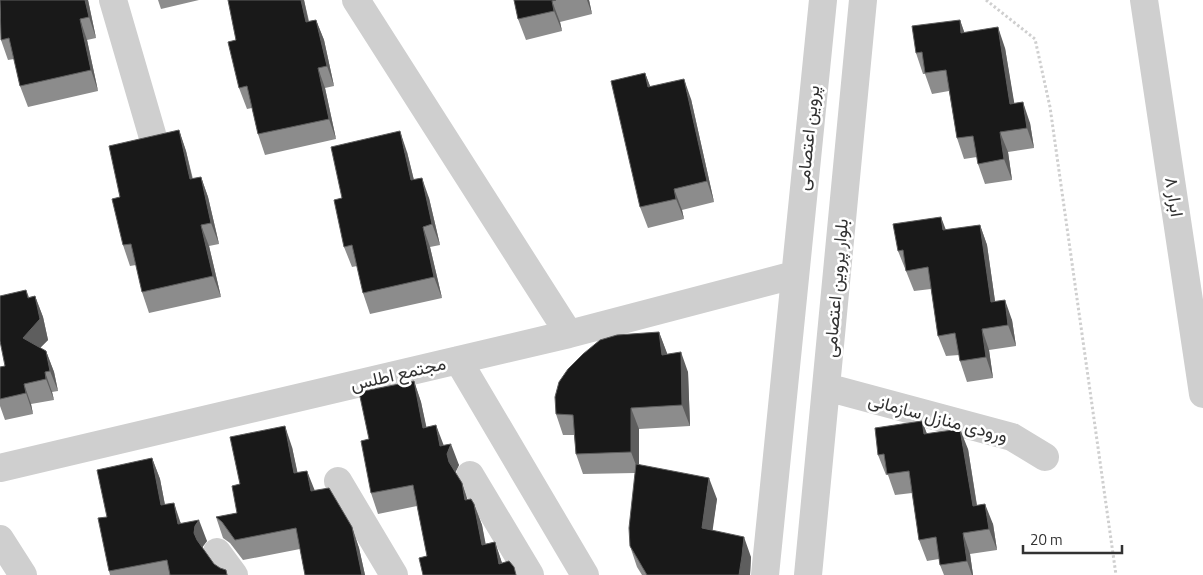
<svg xmlns="http://www.w3.org/2000/svg" width="1203" height="575" viewBox="0 0 1203 575" font-family="'Titillium Web',Vazirmatn,sans-serif">
<style>
.lines{fill:none;stroke-linecap:round;stroke-linejoin:round}
.path{stroke:#cfcfcf;stroke-width:3;stroke-dasharray:2.5 2.5;stroke-linecap:butt}
.minor{stroke:#cfcfcf;stroke-width:28}
.wall{fill:#8c8c8c}
.shaded-wall{fill:#5e5e5e}
.building{fill:#191919;stroke:#5e5e5e}
.labels{text-anchor:middle;stroke-width:5;stroke-linejoin:round;paint-order:stroke}
.street-label{font-size:18px;fill:#323232;stroke:#fff}
</style>
<rect width="100%" height="100%" fill="#fff"/>
<g class="lines">
<path class="path" d="M986,0L1035,39L1050,107L1116,575"/>
<path class="minor" d="M113,0L152,134
M356,0L569,334
M1144,0L1203,394
M458,360L585,575
M826,387L1012,437L1045,457
M0,468L569,334L794,275
M470,475L530,575
M338,481L394,575
M0,539L23,575
M217,552L234,575
M765,575L823,0
M808,575L863,0"/>
</g>
<path class="wall" d="M88,0L96,38L87,40L98,91L28,107L20,86L14,59L8,60L1,40Z
M158,0H199L161,9Z
M228,0H304L309,21L316,20L324,40L334,86L325,88L336,139L265,155L258,134L252,108L247,109L239,88L236,40Z
M514,0H589L592,14L560,22L562,31L526,40L518,19Z
M960,20L964,32L1005,48L1014,104L1030,123L1034,148L1008,152L1012,180L985,184L978,164L977,157L964,159L957,138L949,91L932,94L925,74H923L916,53Z
M645,73L650,86L691,99L714,202L682,210L684,219L648,228L640,207Z
M179,130L186,151L193,179L201,177L208,197L219,244L209,246L221,297L149,313L142,292L136,265L130,266L123,245Z
M407,152L414,180L429,198L440,245L430,247L442,298L370,314L363,293L357,266L352,267L344,247L342,198Z
M980,225L987,245L995,301L1012,320L1016,346L989,350L993,378L967,382L960,361L959,355L946,356L938,336L931,289L914,291L898,251L946,230Z
M26,290L29,297L35,296L43,317L48,340L40,348L46,351L54,372L58,391L52,392L54,400L31,404L33,414L5,420L0,406V367L5,366Z
M659,332L667,354L688,372L690,426L639,429V465L717,499L712,530L751,557L750,575H642L637,567L630,546L635,473L583,474L576,454L574,435H563L556,414Z
M414,381L421,402L426,427L443,446L459,465L455,473L462,483L467,499L474,504L482,525L485,544L495,542L502,563L427,556L417,506L378,514L371,493L369,439Z
M922,421L927,434L968,449L977,505L993,524L997,550L970,554L973,575H944L940,565L939,559L927,561L919,540L912,493L895,495L888,475H886L878,455Z
M292,447L297,472L315,491L352,527L359,548L365,575H305L300,549L243,560L230,543L223,538L216,517L237,513L240,484Z
M152,458L160,479L165,505L181,523L207,541L202,548L214,564L228,575H110L109,571L107,517Z"/>
<path class="shaded-wall" d="M85,0H88L96,38L89,17Z
M301,0H304L313,43L306,22Z
M587,0H589L592,14Z
M552,1L560,22L562,31L554,11Z
M80,19L87,40L98,91L91,70Z
M316,20L324,40L334,86L327,66Z
M960,20L967,40L961,33Z
M998,27L1005,48L1018,125L1010,104Z
M318,68L325,88L336,139L329,119Z
M645,73L653,94L648,87Z
M684,79L691,99L714,202L707,181Z
M1023,102L1030,123L1034,148L1027,128Z
M179,130L186,151L197,200L190,179Z
M400,131L407,152L419,201L411,180Z
M1000,132L1008,152L1012,180L1004,159Z
M201,177L208,197L219,244L211,223Z
M422,178L429,198L440,245L432,224Z
M674,189L682,210L684,219L676,199Z
M941,217L949,238L943,230Z
M201,225L209,246L221,297L213,276Z
M980,225L987,245L998,322L991,302Z
M423,227L430,247L442,298L434,277Z
M35,296L43,317L48,340L30,358L23,338Z
M1005,300L1012,320L1016,346L1008,325Z
M982,329L989,350L993,378L986,357Z
M659,332L667,353L670,376L662,355Z
M46,351L54,372L58,391L50,371Z
M681,352L688,372L690,426L682,405Z
M45,372L52,392L54,400L46,379Z
M414,381L421,402L431,448L423,428Z
M24,384L31,404L33,414L26,393Z
M631,408L639,429V473L631,452Z
M922,421L930,442L924,434Z
M436,425L444,446H440Z
M285,426L292,447L302,493L294,473Z
M960,429L968,449L980,526L973,506Z
M451,444L459,465L454,475L449,462L447,454Z
M152,458L160,479L169,526L161,505Z
M307,471L315,491H311Z
M709,478L717,499L710,549L702,528Z
M462,483L469,504L465,500Z
M174,503L181,524H178Z
M474,504L482,525L490,566L482,545Z
M985,504L993,524L997,550L989,529Z
M199,520L207,541L203,546L201,553L194,533L195,526Z
M352,527L359,548L365,575H362Z
M963,533L970,554L973,575H972L967,561Z
M744,537L751,557L750,575H739Z
M495,542L502,563L499,564Z"/>
<path class="building" d="M0,0H85L89,17L80,19L91,70L20,86L9,38L1,40Z
M228,0H301L306,22L316,20L327,66L318,68L329,119L258,134L247,86L239,88L228,42L236,40Z
M514,0H556L552,1L554,11L518,19Z
M960,20L961,33L998,27L1010,104L1023,102L1027,128L1000,132L1004,159L978,164L973,136L957,138L946,70L925,73L922,52L916,53L912,26Z
M645,73L648,87L684,79L707,181L674,189L676,199L640,207L611,81Z
M179,130L190,179L201,177L211,223L201,225L213,276L142,292L131,244L123,245L112,199L120,197L109,146Z
M400,131L411,180L422,178L432,224L423,227L434,277L363,293L352,245L344,247L334,200L342,198L331,147Z
M941,217L943,230L980,225L991,302L1005,300L1008,325L982,329L986,357L960,361L955,333L938,336L928,267L906,271L903,250L898,251L893,224Z
M26,290L28,298L35,296L40,319L23,338L46,351L50,371L45,372L46,379L24,384L26,393L0,399V367L5,366L0,341V296Z
M659,332L662,355L681,352L682,405L631,408V452L576,454L573,415L556,414L555,397L559,382L568,369L583,354L600,340L617,335Z
M414,381L423,428L436,425L440,446L451,444L447,454L449,462L462,483L465,500L471,499L474,504L482,545L495,542L499,564L509,561L514,567L516,575H423L419,558L427,556L413,485L371,493L361,441L369,439L359,392Z
M922,421L924,434L960,429L973,506L985,504L989,529L963,533L967,561L940,565L936,537L919,540L909,471L887,474L884,454L878,455L875,428Z
M285,426L294,473L307,471L311,491L329,488L352,527L362,575H305L296,528L235,540L222,522L216,517L237,513L232,486L240,484L230,437Z
M152,458L161,505L174,503L178,524L199,520L195,526L194,533L197,540L214,564L220,568L226,570L227,575H170L167,560L109,571L98,518L107,517L97,470Z
M636,464L709,478L702,528L744,537L742,556L739,575H647L630,546L629,528Z"/>
<g class="labels">
<g class="street-label">
<text transform="translate(808 138) rotate(-84)" y="6">پروین اعتصامی</text>
<text transform="translate(1174 197) rotate(81)" y="6">ابرار ۸</text>
<text transform="translate(836 288) rotate(-85)" y="6">بلوار پروین اعتصامی</text>
<text transform="translate(398 374) rotate(-13)" y="6">مجتمع اطلس</text>
<text transform="translate(938 418) rotate(15)" y="6">ورودی منازل سازمانی</text>
</g>
</g>
<path d="M1023 545v8h99v-8" fill="none" stroke="#323232" stroke-width="2.5"/>
<text x="1030" y="545" font-size="15" fill="#323232" stroke="#ffffff" stroke-width="4" paint-order="stroke">20 m</text>
</svg>
